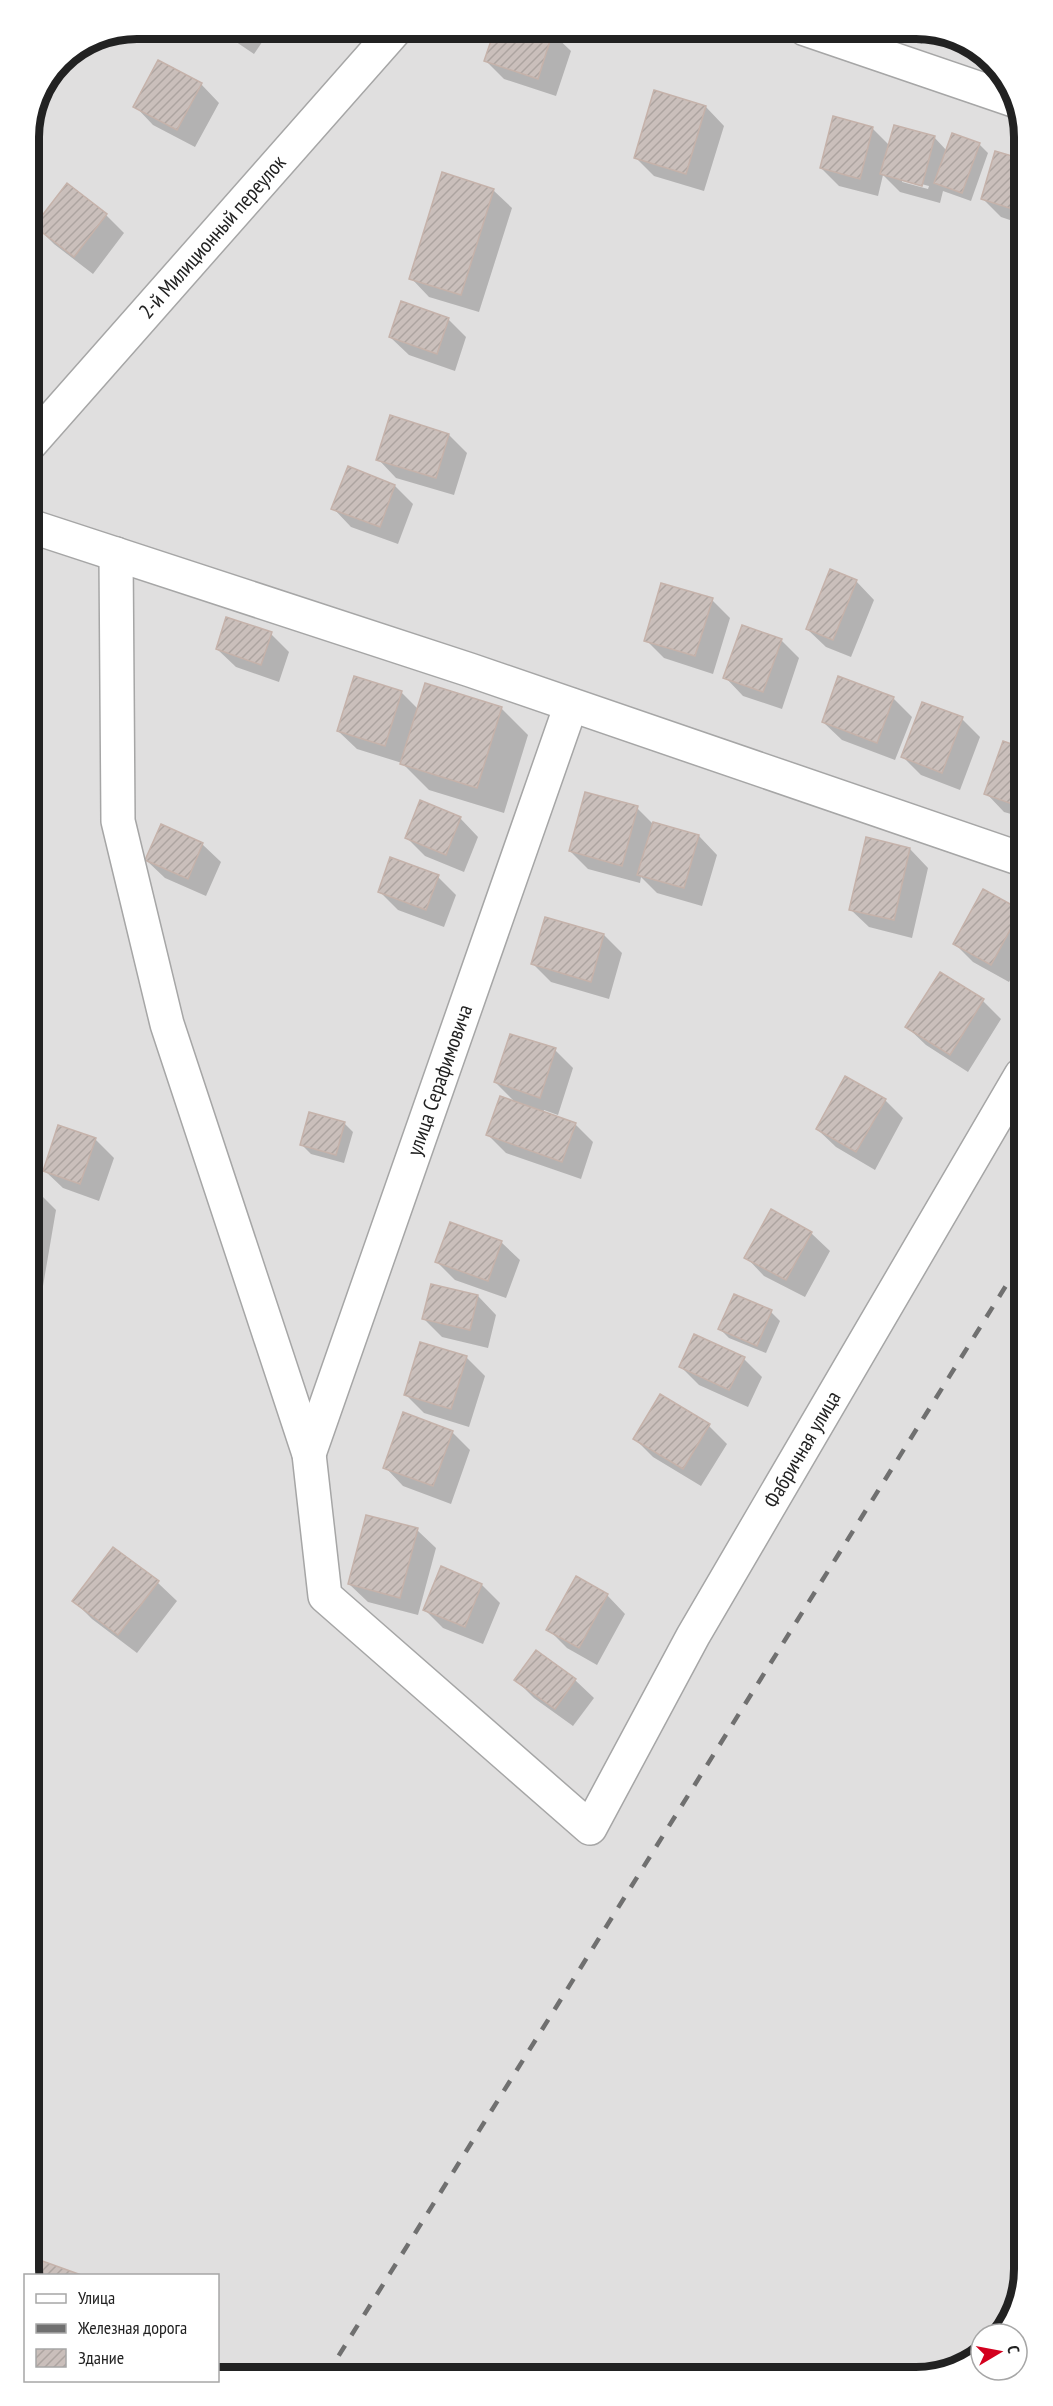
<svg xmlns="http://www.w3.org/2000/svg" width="1053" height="2406" viewBox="0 0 1053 2406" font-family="'PT Sans Narrow',sans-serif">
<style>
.residential{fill:#e0dfdf}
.shadow{fill:#0003;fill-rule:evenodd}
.building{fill:url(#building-hatch);stroke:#c5b2aa;stroke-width:1.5}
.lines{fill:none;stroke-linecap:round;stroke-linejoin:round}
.street-casing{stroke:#a6a6a6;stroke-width:36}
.street{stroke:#fff;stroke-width:33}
.rail{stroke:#707070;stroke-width:4.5;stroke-dasharray:12 12;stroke-linecap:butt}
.labels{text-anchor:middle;stroke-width:6;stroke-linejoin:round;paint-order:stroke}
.street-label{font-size:21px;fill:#222;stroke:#fff}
.rim{fill:none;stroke:#222;stroke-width:8}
</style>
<defs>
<pattern id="building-hatch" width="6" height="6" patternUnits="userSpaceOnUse" patternTransform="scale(1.5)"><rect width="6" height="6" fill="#cabfbb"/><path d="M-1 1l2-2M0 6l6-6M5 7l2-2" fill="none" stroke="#ada4a0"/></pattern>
</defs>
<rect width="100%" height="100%" fill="#f2ede8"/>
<path class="residential" d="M137,29H924L982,51L1019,101L1024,2270L1006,2330L1001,2334H981V2349L952,2372L218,2377V2276L34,2275L29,130L60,60L95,37Z"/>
<path class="shadow" d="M217,29H271L254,54Z
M496,29H541L552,33L571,51L556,96L504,79L486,61Z
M892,29H924L928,30L922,44L896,33Z
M933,32L982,51L985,55L944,44Z
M201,84L219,103L195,147L153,125L135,106Z
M655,92L706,107L724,126L704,191L654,176L636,158Z
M872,128L890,146L934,137L947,151L979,144L988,153L971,201L943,191L940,203L900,192L883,175L878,196L839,186L821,168ZM902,179L929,186L928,189L902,182Z
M1019,159V223L1001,217L983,199Z
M493,190L512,208L479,312L429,297L411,278Z
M106,215L124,233L93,274L54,244L36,226Z
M29,295L42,308L29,333Z
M448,319L466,337L455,371L409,355L390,337Z
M449,435L467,453L454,495L396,478L378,459Z
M395,486L413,504L398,544L351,527L333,508Z
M856,581L874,600L851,657L826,647L807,629Z
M712,600L730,618L713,674L664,658L646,640Z
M271,634L289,652L279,682L236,667L217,649Z
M781,640L799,658L782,709L743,696L725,677Z
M401,692L419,710L501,708L528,735L504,813L429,790L402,763L357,749L338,731Z
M893,698L912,717L895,760L842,740L823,722Z
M962,719L980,737L960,790L921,775L903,757Z
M1004,743L1020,749L1021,817L1004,812L986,793Z
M637,808L652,823L699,836L717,855L702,906L657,893L641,877L640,883L588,869L570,851Z
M460,818L478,837L464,872L425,856L407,838Z
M867,839L910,849L928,868L912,938L869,927L850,909Z
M202,844L221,862L206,896L165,878L146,860Z
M438,877L456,895L444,927L398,910L380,892Z
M1020,911L1021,961L1009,982L973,962L955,944Z
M604,935L622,953L609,999L551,982L533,964Z
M940,974L983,1001L1001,1019L968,1072L926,1045L907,1027Z
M555,1050L573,1068L558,1115L544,1110L543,1113L575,1124L593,1142L581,1179L506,1153L488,1135L517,1104L495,1082Z
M885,1100L903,1118L875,1170L836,1147L817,1129Z
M344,1123L353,1132L344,1163L311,1154L302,1145Z
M95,1139L114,1158L99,1201L63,1188L44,1170Z
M31,1191L38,1192L56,1210L43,1286L32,1284Z
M811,1233L830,1251L805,1297L764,1276L746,1257Z
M501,1242L520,1260L506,1298L455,1280L437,1262Z
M478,1296L496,1315L488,1348L442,1337L424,1319Z
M771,1312L780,1321L766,1353L729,1338L720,1329Z
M421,1343L467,1358L485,1376L469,1427L424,1413L406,1395Z
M744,1359L762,1377L748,1407L699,1385L681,1367Z
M661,1396L709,1426L727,1444L701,1486L653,1457L635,1439Z
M452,1432L470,1450L451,1504L403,1486L385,1467Z
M417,1530L436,1548L418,1615L368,1602L349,1584Z
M114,1549L158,1583L177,1601L137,1653L92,1619L74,1601Z
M442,1568L482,1585L500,1603L483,1644L443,1628L425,1610Z
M607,1595L625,1614L597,1665L567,1648L548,1629Z
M516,1680H575L594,1698L573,1726L534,1698Z"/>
<path class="building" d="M223,29H241L235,37Z
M495,29H545L553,31L538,79L484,61Z
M158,60L202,83L177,130L133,107Z
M654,90L706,106L686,174L634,158Z
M833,116L873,127L860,179L820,168Z
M894,125L935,136L922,186L880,174Z
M952,133L980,143L962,193L934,183Z
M995,151L1019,158V211L981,199Z
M442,172L494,189L461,295L409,279Z
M67,183L107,214L74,257L34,226Z
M401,301L449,318L437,354L389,337Z
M390,415L449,434L436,478L376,460Z
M348,466L395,485L380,527L331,509Z
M830,569L857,580L833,640L806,629Z
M661,583L713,598L695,656L644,641Z
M226,617L272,632L261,665L216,649Z
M742,625L782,639L763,692L723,678Z
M354,676L402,691L385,746L337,731Z
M838,676L894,697L877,743L822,722Z
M425,683L502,707L477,788L400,764Z
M922,702L963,717L942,773L901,757Z
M1003,741L1020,747L1021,807L984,794Z
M585,792L638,806L622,866L569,851Z
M420,800L461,817L446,855L405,838Z
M653,822L699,835L684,888L637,875Z
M161,824L203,843L188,879L145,860Z
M866,837L910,848L894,920L849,910Z
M390,857L439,875L426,910L378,892Z
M983,889L1021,910L991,965L953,944Z
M545,917L604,934L591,982L531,964Z
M940,972L984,999L950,1055L905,1027Z
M510,1034L556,1048L540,1098L494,1082Z
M845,1076L886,1099L856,1152L816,1129Z
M500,1096L576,1123L562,1162L486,1135Z
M309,1112L345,1122L336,1155L300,1145Z
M58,1125L96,1138L80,1184L43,1171Z
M31,1190L39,1191L32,1231Z
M771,1209L812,1232L786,1280L744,1258Z
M450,1222L502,1241L488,1281L435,1262Z
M431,1284L478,1295L470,1330L422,1319Z
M734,1294L772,1310L757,1346L718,1329Z
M694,1334L745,1357L729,1390L679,1367Z
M420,1342L467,1356L451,1409L404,1395Z
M660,1394L710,1424L683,1469L633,1439Z
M403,1412L453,1431L433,1486L383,1468Z
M366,1515L418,1528L400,1598L348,1584Z
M113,1547L159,1581L118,1635L72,1601Z
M441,1566L482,1584L465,1627L423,1610Z
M576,1576L608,1594L579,1648L546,1630Z
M536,1650L576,1679L555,1709L514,1680Z
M34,2258L84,2276H34Z"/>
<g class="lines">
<g class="street-casing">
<g id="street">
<path d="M805,29L1019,102"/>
<path id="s1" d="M30,444L396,29"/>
<path d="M30,526L470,670L1021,859"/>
<path id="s2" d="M116,554L118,821L167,1024L309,1454L325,1596L590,1828L693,1636L1021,1075"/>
<path id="s3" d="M309,1454L571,705"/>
</g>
</g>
<use href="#street" class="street"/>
<path class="rail" d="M326,2376L1022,1260"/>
</g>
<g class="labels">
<g class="street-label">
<text dy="7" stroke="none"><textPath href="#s1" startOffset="276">2-й Милиционный переулок</textPath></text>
<text dy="7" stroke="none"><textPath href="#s3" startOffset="396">улица Серафимовича</textPath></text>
<text dy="7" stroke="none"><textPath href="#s2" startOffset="1858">Фабричная улица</textPath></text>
</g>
</g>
<path d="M0 0H1053V2406H0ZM137 39H916A98 98 0 0 1 1014 137V2269A98 98 0 0 1 916 2367H137A98 98 0 0 1 39 2269V137A98 98 0 0 1 137 39Z" fill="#fff" fill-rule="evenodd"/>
<path class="rim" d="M137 39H916A98 98 0 0 1 1014 137V2269A98 98 0 0 1 916 2367H137A98 98 0 0 1 39 2269V137A98 98 0 0 1 137 39Z"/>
<rect x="24" y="2274" width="195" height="108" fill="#ffffff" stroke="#a7a7a7" stroke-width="1.5"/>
<rect x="36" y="2294" width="30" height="9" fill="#ffffff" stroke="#a7a7a7" stroke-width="1.5"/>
<text x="78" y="2304" font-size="18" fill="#222222">Улица</text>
<rect x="36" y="2324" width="30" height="9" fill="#707070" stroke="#a7a7a7" stroke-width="1.5"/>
<text x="78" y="2334" font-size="18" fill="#222222">Железная дорога</text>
<rect x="36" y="2349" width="30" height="18" fill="url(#building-hatch)" stroke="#a7a7a7" stroke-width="1.5"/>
<text x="78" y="2364" font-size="18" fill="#222222">Здание</text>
<g transform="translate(999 2352) rotate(80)"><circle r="28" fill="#ffffff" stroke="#a7a7a7" stroke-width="1.5"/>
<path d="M0-4.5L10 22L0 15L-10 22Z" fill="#d3001e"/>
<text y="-9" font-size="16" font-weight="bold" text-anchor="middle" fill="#222222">С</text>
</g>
</svg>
